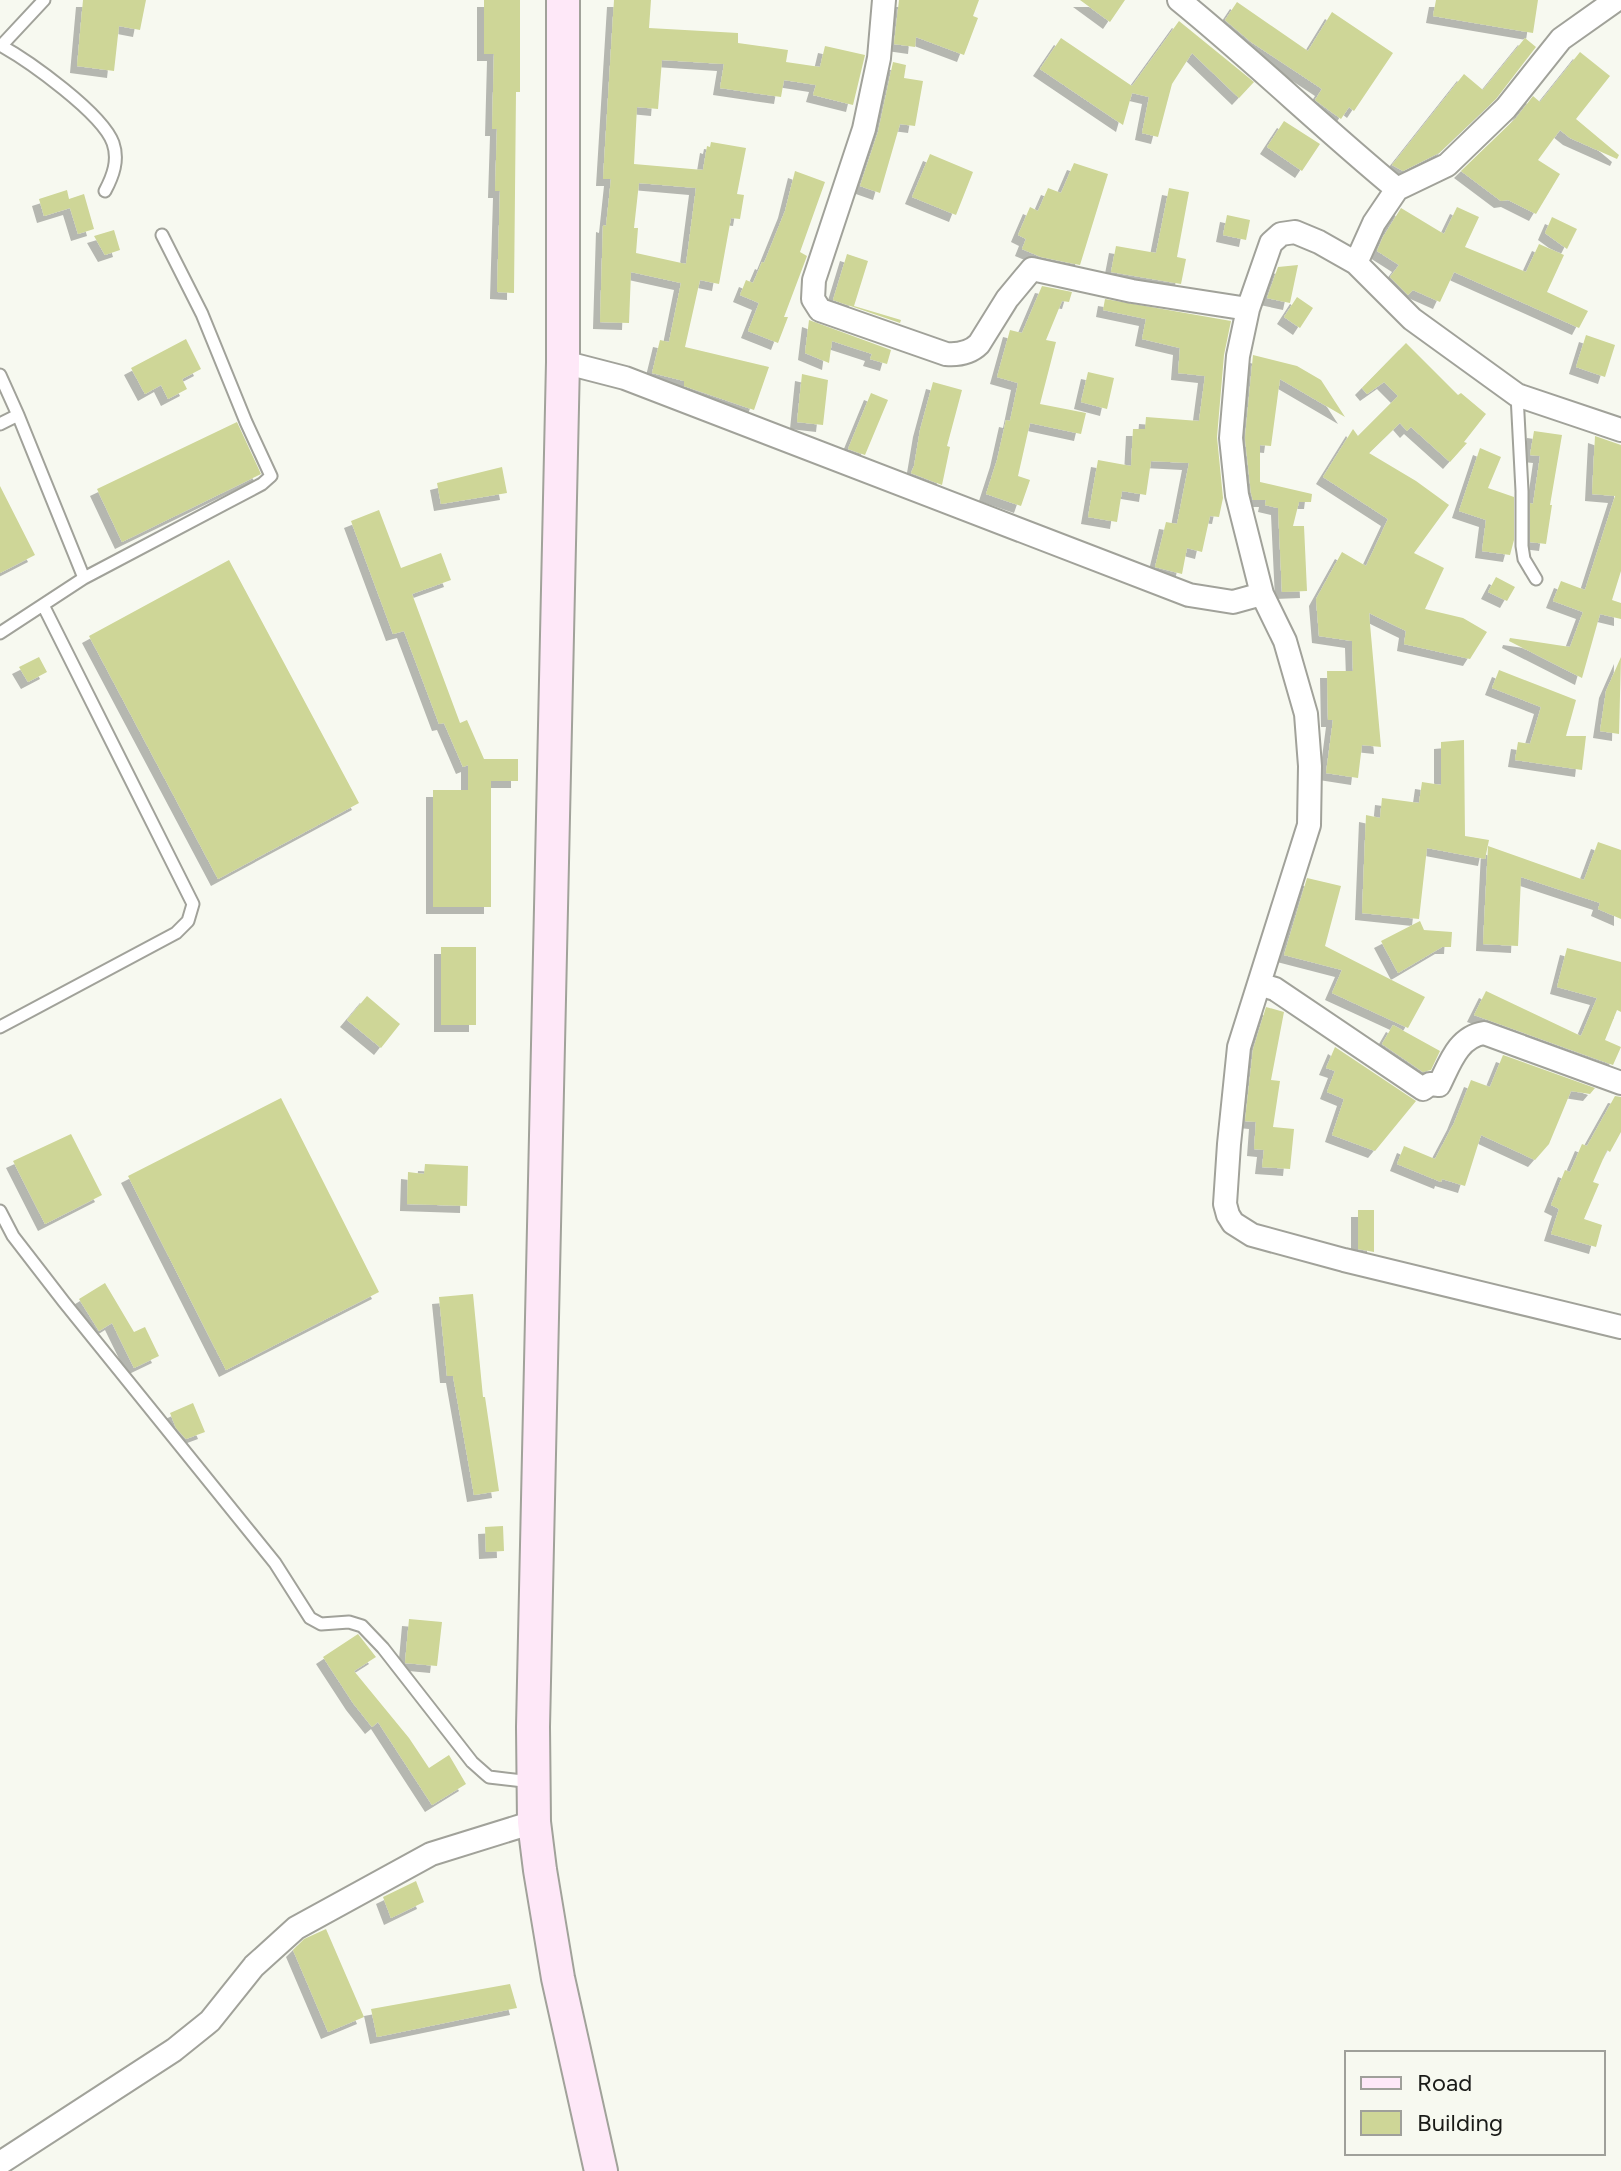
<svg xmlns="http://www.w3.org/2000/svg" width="1621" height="2171" viewBox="0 0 1621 2171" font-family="Figtree,sans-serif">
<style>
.building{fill:#ced697;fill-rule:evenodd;filter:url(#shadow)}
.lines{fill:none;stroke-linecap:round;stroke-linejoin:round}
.service-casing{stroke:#a1a29a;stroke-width:15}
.minor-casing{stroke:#a1a29a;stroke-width:26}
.secondary-casing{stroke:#a1a29a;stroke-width:36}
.service{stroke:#fff;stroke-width:11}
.minor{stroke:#fff;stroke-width:22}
.secondary{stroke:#fee8f8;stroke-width:32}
</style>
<defs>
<filter id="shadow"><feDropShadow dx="-7" dy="7" stdDeviation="0" flood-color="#0004"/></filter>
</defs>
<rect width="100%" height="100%" fill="#f7f9f0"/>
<path class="building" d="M83,0H146L140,30L119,26L114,71L77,66Z
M484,0H520V92H516L514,293L497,292L500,191H495L497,129H492L494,54H484Z
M614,0H651L649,28L738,33V43L788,50L786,62L820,67L825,46L865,55L853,105L813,95L816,85L784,80L781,97L720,88L724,64L662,60L658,109L637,107L634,164L703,170L707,146L710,147L711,142L746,148L737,194L744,195L740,219L731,218L719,284L700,280L685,347L769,367L754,410L684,386V381L652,373L660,340L669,342L681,283L631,272L629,323L600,322L603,225L606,226L611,179H603ZM639,183L696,188L686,264L636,253L638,228H634Z
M899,0H979L973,16L978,18L964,55L916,37L915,47L894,44Z
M1080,0H1125L1110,22Z
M1436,0H1538L1533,33L1433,16Z
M1237,2L1308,51L1332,12L1393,53L1354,111L1349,107L1341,119L1315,100L1322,89L1251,42L1225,20Z
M1179,21L1254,82L1239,98L1192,53L1172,84L1158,137L1142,133L1149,97L1132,93L1123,125L1040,69L1061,38L1132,86Z
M1525,38L1536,47L1496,99L1439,153L1403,171L1392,165L1464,74L1483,90Z
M1580,52L1610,76L1576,119L1619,155L1617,159L1570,138L1560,130L1538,160L1560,174L1536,214L1508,200L1501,201L1461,171L1516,118L1533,96L1540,102Z
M893,62L906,65L904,78L923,81L915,126L900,124L880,193L860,186L878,132Z
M1284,121L1320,144L1302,171L1267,147Z
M930,154L973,172L956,215L912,197Z
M1074,163L1108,174L1080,265L1041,257L1022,249L1026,239L1018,235L1030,207L1038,211L1048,188L1061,193Z
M795,171L825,182L800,252L807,256L784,317H788L778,343L748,331L759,303L740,295L746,280L753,283L762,262L764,263L785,211Z
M1169,188L1189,192L1177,257L1186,259L1181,284L1111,272L1116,246L1156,253Z
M67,190L69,199L84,194L94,229L78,234L70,208L44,216L39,199Z
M1457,207L1479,217L1465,247L1526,272L1539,244L1564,255L1547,292L1588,311L1579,328L1454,272L1440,302L1413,290L1408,295L1390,277L1399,265L1377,251L1383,237L1401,208L1444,234Z
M1227,215L1250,220L1246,240L1223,235Z
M1552,217L1577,229L1567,249L1545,233Z
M114,230L120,250L105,255L94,236Z
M847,254L868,261L854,306L901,320L900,323L833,300Z
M1298,265L1290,303L1267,298L1278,267Z
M1042,286L1072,292L1069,302L1062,301L1046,340L1056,342L1040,404L1086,413L1081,434L1030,423L1018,476L1030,480L1021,506L986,494L997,460L1006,420L1010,421L1018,383L997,377L1010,330L1022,333Z
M1297,297L1313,308L1300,328L1284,317Z
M1105,299L1231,321L1224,355L1217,437L1223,498L1219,517L1210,516L1202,552L1187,548L1182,574L1155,567L1166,522L1177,524L1189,463L1151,461L1146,495L1122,491L1117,522L1088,517L1098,460L1131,466L1133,429H1145L1146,417L1199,421L1205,376L1178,373L1180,348L1142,339L1146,319L1103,310Z
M809,320L891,350L887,364L870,359L872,354L832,341L829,363L805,353Z
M1586,335L1615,345L1605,377L1576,367Z
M186,339L201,369L182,379L187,389L168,399L161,385L145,394L131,368Z
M1406,343L1458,395L1461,393L1486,414L1464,442L1467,443L1450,462L1411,427L1407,431L1400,423L1369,453L1416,481L1449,505L1414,553L1444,568L1425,609L1463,618L1487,632L1470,659L1404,644L1406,631L1369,613L1381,747L1362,745L1358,778L1326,773L1333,720H1328L1327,671H1353L1352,641L1319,636L1316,599L1342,552L1366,566L1388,519L1323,477L1353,429L1358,436L1398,396L1384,382L1367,394L1362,388Z
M1253,355L1297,366L1321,380L1345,417L1280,379L1271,446L1260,445V482L1312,494L1311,502H1299L1293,526H1304L1307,591L1282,592L1278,508L1265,505L1266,500H1253L1251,493L1245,438Z
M1088,372L1114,378L1107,409L1081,402Z
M802,374L828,380L823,425L797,422Z
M933,382L962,390L947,446L950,447L942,485L911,473L914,466L920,430Z
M871,393L888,400L865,455L848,449Z
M237,422L261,474L122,542L97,489Z
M1534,431L1562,435L1550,505H1552L1546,544L1530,542V503L1533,504L1540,456L1530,455Z
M1595,436L1621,445V571L1612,600L1621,603V619L1600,614L1582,678L1509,641L1510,638L1570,647L1583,612L1553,601L1561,581L1585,590L1615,496L1592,494Z
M1480,448L1501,457L1488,488L1514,497V540L1510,555L1482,551L1486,520L1459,511Z
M502,467L507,493L441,504L437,483Z
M0,486L35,555L0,573Z
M379,510L401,568L441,553L451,580L412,594L460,723L467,720L484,759H518V781H491V907H433V790H468V765L463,767L444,723L439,724L404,631L393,634L351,521Z
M229,560L359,803L218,879L89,636Z
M1496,577L1515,587L1507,601L1488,592Z
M39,657L47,672L28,682L19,667Z
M1621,657L1619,734L1600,731L1606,691Z
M1499,670L1576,700L1566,736H1586L1582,770L1515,760L1518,742L1530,744L1541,707L1492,688Z
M1464,740L1465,836L1489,840L1485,859L1427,848L1419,919L1362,913L1366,815L1380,818L1382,798L1419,803L1422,782L1441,785V742Z
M1598,842L1621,850V919L1598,909L1600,903L1521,877L1518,946L1483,944L1488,846L1584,880Z
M1307,878L1341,886L1325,946L1425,997L1408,1028L1332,993L1342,970L1284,955Z
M1420,921L1424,930L1452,932L1451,947H1442L1398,973L1381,941Z
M441,947H476V1025H441Z
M1567,948L1621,962V1012L1617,1010L1605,1040L1621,1047L1613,1065L1474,1015L1486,991L1581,1036L1597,998L1557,987Z
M367,996L400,1024L381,1048L347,1020Z
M1266,1007L1284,1012L1271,1080L1280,1081L1273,1127L1294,1129L1290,1169L1262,1167L1264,1150L1254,1149L1256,1122L1245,1121L1253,1050Z
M1393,1025L1440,1051L1431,1070L1423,1072L1382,1044Z
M1335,1047L1416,1101L1375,1151L1332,1135L1344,1099L1327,1092L1335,1071L1326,1068Z
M1503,1055L1595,1088L1590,1094L1571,1091L1549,1144L1535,1160L1481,1135L1465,1186L1442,1179L1441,1182L1397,1164L1404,1146L1435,1159L1454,1123L1471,1080L1490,1087Z
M1615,1096L1621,1097V1132L1610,1152L1607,1150L1593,1182L1599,1184L1584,1219L1602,1225L1596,1247L1551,1234L1559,1209L1551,1205L1565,1170L1570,1172L1582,1144L1587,1146Z
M281,1098L379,1292L226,1370L128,1176Z
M71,1134L102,1195L45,1224L13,1161Z
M425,1164L468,1166L467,1206L407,1204L408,1172L424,1174Z
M1358,1210H1374V1252L1358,1249Z
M105,1283L134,1332L145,1327L159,1356L134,1368L112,1323L99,1331L79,1299Z
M473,1294L483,1397H485L499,1491L474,1495L453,1376H447L439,1297Z
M193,1403L205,1432L186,1439L176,1428L170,1413Z
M503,1526L504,1551L486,1552L485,1527Z
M409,1619L442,1622L437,1666L405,1663Z
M358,1634L376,1657L354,1671L409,1738L429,1768L449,1755L466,1784L432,1805L378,1722L372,1727L353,1703L323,1657Z
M416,1881L424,1902L391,1918L383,1897Z
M326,1929L364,2017L328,2032L293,1950L304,1939Z
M510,1984L517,2008L377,2037L371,2009Z"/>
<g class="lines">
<g class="service-casing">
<path id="service" d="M0,45C29,61 102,113 113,143C119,160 113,176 105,191
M2,45L44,0
M0,375L18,415L0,424
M1517,395L1522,491V546L1524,559L1536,579
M84,578L262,484L271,476L246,422L202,314L162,235
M0,633L84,578L18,415
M0,1027L176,933L188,921L193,904L44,607
M0,1211L13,1236L64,1302L275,1563L310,1618L321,1624L349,1622L362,1626L383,1648L472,1762L489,1777L532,1782"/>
</g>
<g class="minor-casing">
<path id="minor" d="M884,0L879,58L864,129L814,280L813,299L820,310L946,354C959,355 970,353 979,344L1007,299L1032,269L1132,291L1248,309
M1179,0C1254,61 1323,128 1397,189
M1356,263L1374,223L1397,189L1447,165L1506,108L1561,39L1616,0
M563,362L625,378L1189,595L1233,602L1262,594
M1621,430L1517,395L1412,319L1356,263L1319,242L1295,232L1281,234L1271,243L1248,309L1238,356L1231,438L1237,495L1262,594L1285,641L1306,714L1310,766L1309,825L1239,1047L1229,1144L1225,1204L1228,1215L1233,1223L1252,1235L1344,1260L1621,1327
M1259,984L1275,989L1423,1089L1430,1084L1439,1085C1450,1063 1458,1037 1484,1033L1621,1083
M0,2163L174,2050L210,2021L254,1966L296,1928L431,1854L534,1822"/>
</g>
<g class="secondary-casing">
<path id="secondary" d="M563,0V362L533,1727L534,1822L540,1870L558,1978L601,2171"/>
</g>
<use href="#service" class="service"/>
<use href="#minor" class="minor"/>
<use href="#secondary" class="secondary"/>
</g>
<rect x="1345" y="2051" width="260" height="104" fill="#f7f9f0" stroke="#9fa09a" stroke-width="2"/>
<rect x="1361" y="2077" width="40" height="12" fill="#fee8f8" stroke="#9fa09a" stroke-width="2"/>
<text x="1417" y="2091" font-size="24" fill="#1a1b18">Road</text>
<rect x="1361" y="2111" width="40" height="24" fill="#ced697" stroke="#9fa09a" stroke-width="2"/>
<text x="1417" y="2131" font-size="24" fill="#1a1b18">Building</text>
</svg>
